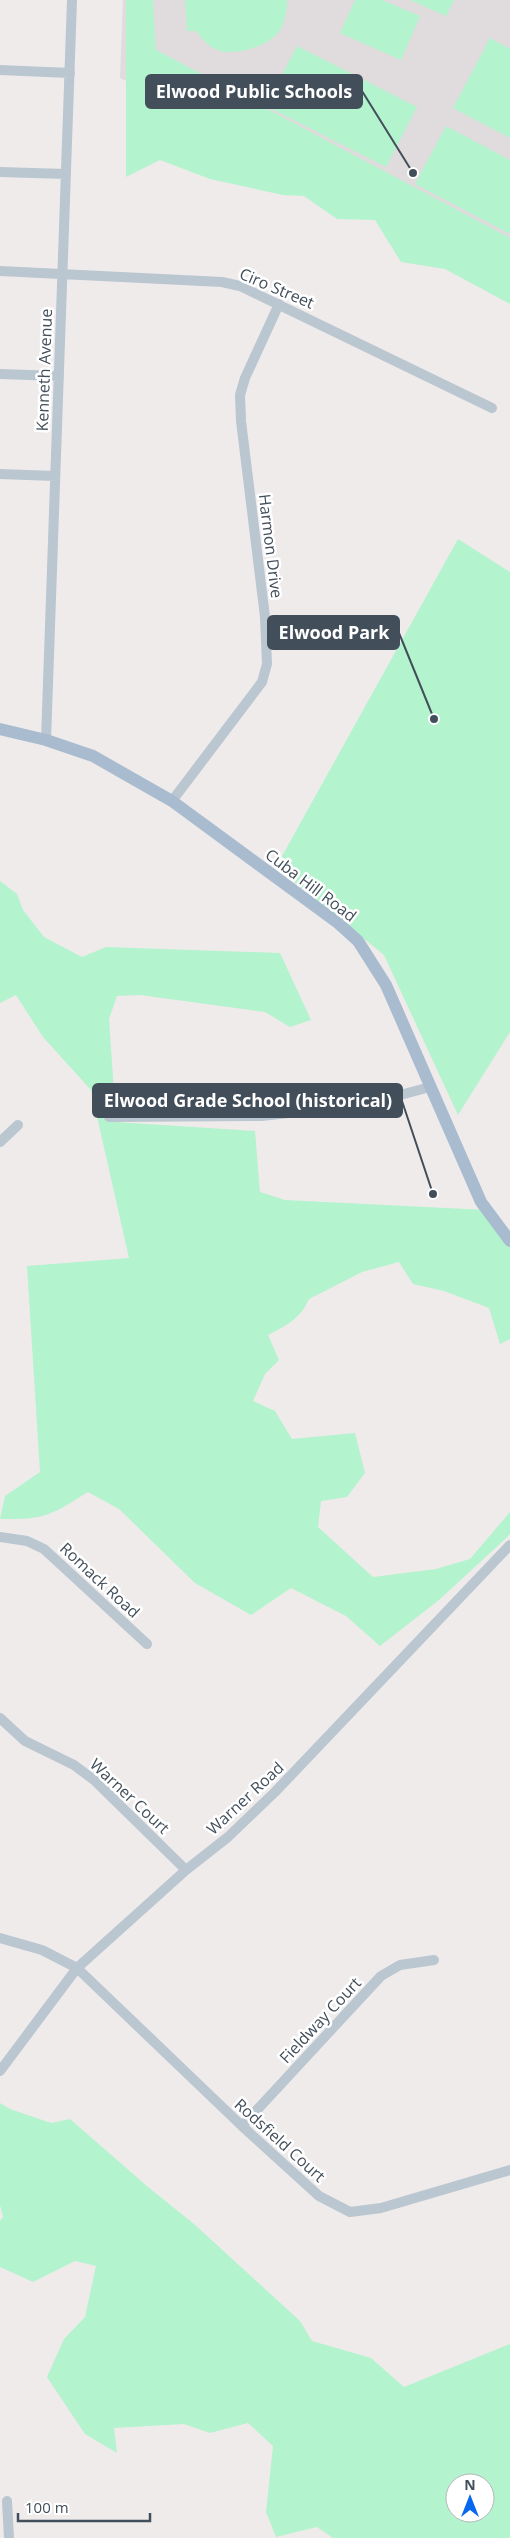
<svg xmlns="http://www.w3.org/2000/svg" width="510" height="2538" viewBox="0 0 510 2538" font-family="'Open Sans',sans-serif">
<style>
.education{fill:#e0dcdd}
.green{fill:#b3f3cd;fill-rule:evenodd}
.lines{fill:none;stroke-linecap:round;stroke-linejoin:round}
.minor{stroke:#bac6d0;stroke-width:10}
.major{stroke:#a8bbcf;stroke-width:12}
.labels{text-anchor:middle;stroke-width:5;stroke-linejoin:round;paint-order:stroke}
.street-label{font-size:16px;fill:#424f5b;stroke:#fff}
.leader{fill:none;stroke:#424f5b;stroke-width:2}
.callout-dot{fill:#424f5b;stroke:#fff;stroke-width:2}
.callout{fill:#424f5b;stroke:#424f5b;stroke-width:2}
.callout-label{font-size:18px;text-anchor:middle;font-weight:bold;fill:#fff}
</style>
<rect width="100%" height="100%" fill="#efebeb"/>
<path class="education" d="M123,0H510V268L120,78Z"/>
<path class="green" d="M126,0H153L156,50L510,238V304L445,269L401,262L375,220L337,219L304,196L283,195L210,179L160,160L126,177Z
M185,0H287C288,9 284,26 278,33C266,47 237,55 220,51C210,48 202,39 196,31H187Z
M355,0H382L420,16L401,60L340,33Z
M410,0H454L446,16Z
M490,38L510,49V138L453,108Z
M297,46L417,107L386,167L266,106Z
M446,126L510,160V234L415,184Z
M458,539L510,572V1032L458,1115L384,955L276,867Z
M0,881L17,894L23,910L44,937L82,957L106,947L280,953L311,1020L290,1027L265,1012L140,995L117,996L109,1019L116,1122L255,1131L260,1192L285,1200L487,1210L510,1248V1339L500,1344L489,1308L444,1291L413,1284L399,1262L362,1272L309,1299C300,1319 287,1325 268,1335L279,1360L265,1374L253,1401L275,1411L292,1439L355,1433L365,1473L347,1497L321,1501L318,1527L373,1577L436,1569L470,1559L510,1512V1534L503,1541L439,1600L380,1646L346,1616L291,1588L251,1615L195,1583L119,1509L88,1492C51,1515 45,1520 0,1519L5,1496L40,1472L27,1266L129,1258L91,1090L43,1037L16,995L0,1003Z
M0,2103L10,2109L51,2123L70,2119L148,2187L194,2224L300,2321L312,2341L371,2358L404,2387L510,2344V2538H333L317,2527L276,2537L266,2512L273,2446L248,2423L210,2433L184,2424L114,2428L117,2453L85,2434L47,2377L64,2339L85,2317L96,2266L75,2261L33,2282L0,2267V2221L3,2217L0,2205ZM455,2483H485V2513H455Z"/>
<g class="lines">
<path class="minor" d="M0,70L70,73
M0,172L66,174
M0,271L222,282L240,286L492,408
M0,374L59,376
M0,474L55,476
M46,740L72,0
M172,801L262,682L267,664L265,617L241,421L240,395L245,378L279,304
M109,1117L261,1116L363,1105L430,1087
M0,1142L18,1125
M0,1537L27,1541L44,1549L147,1644
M0,1718L25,1741L74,1765L94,1780L186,1870
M0,1938L42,1950L77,1968L242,2126L319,2196L350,2212L381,2208L510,2170
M0,2071L77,1968L186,1870L228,1837L275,1792L510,1545
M242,2126L381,1976L400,1965L434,1960
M7,2501L9,2538"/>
<path class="major" d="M0,729L46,740L93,756L172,801L338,923L358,941L386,985L481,1202L510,1241"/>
</g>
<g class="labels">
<g class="street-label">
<text transform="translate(277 288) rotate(23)" y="6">Ciro Street</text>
<text transform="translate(44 370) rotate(-88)" y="6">Kenneth Avenue</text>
<text transform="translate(271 546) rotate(83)" y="6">Harmon Drive</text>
<text transform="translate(311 885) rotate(37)" y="6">Cuba Hill Road</text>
<text transform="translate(100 1580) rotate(43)" y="6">Romack Road</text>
<text transform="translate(130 1796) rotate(43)" y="6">Warner Court</text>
<text transform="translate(245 1798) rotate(-43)" y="6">Warner Road</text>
<text transform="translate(320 2020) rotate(-47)" y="6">Fieldway Court</text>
<text transform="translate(280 2140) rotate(42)" y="6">Rodsfield Court</text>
</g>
</g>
<path class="leader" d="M413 173L362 91M434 719L399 633M433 1194L402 1101"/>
<g class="callout-dot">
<circle cx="413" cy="173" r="5"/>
<circle cx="434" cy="719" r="5"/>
<circle cx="433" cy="1194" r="5"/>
</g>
<g class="callout">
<rect x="146" y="75" width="216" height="33" rx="5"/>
<rect x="268" y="616" width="131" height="33" rx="5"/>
<rect x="93" y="1084" width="309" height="33" rx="5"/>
</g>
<g class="callout-label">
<text x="254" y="98">Elwood Public Schools</text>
<text x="334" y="639">Elwood Park</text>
<text x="248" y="1107">Elwood Grade School (historical)</text>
</g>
<g transform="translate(470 2498)"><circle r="24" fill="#ffffff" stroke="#b3b9bd"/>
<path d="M0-4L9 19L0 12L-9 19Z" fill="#0668ee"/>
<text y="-8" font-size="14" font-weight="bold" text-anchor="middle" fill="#424f5b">N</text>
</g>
<path d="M18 2513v8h132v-8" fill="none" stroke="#424f5b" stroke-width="2.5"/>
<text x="25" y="2513" font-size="15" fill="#424f5b" stroke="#ffffff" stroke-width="4" paint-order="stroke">100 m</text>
</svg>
